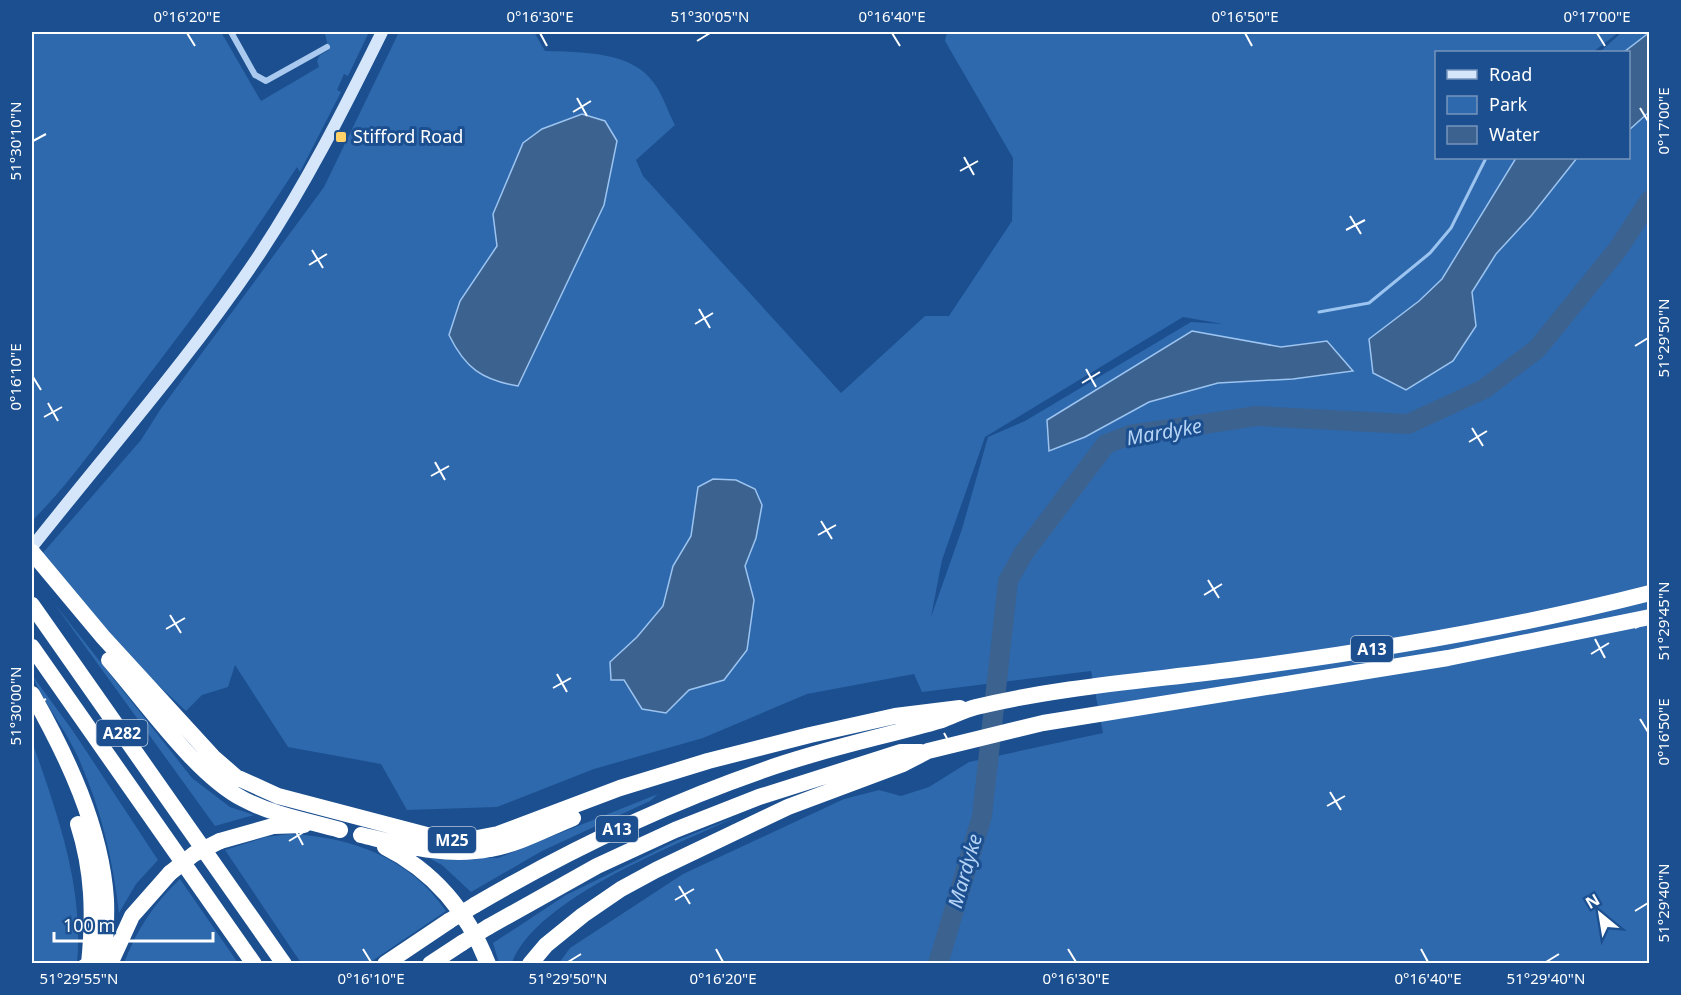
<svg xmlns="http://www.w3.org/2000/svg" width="1681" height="995" viewBox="0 0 1681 995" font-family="'Noto Sans',sans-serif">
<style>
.green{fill:#2e69ad;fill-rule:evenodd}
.water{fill:#3c6290;stroke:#9cc4f0;stroke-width:1.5}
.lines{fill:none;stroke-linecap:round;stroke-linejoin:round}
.stream{stroke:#9cc4f0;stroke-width:3}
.river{stroke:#3c6290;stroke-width:20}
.street{stroke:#a9c9ee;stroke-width:6}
.secondary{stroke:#d6e6fa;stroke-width:12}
.highway{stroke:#fff;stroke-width:16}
.highway-bridge{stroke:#fff;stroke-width:16}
.ticks{fill:none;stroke:#fff;stroke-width:2}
.poi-dot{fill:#ffd166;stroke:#1b4f8f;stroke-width:2}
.labels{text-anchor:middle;stroke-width:6;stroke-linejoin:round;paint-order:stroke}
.shield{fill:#1b4f8f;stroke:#bbcadd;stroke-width:1.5}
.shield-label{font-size:16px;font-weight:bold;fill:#fff}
.poi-label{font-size:18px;fill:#fff;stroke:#1b4f8f;text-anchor:start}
.water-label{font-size:20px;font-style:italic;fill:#b5d3f5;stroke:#1b4f8f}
.neatline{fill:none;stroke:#fff;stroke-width:2}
.ticks-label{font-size:15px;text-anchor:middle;fill:#fff}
</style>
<rect width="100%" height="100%" fill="#1b4f8f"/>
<path class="green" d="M32,32H221L261,101L319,67L317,61L320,55L329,50L325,34L330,32H369L348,76L344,74L337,90L341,92L300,172L297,167C246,246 190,322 132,397C100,440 69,484 32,521Z
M399,32H534L545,51C580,52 632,51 654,83C663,95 668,112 675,125L636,160L643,176L841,393L925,316H949L1012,221L1013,158L945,41L947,32H1619L1593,52H1436V158H1628V52H1600L1622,32H1649V963H559L570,948L683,874L844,799L879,790L901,796L929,787L969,762L1103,733L1091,671L922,692L914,674L807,694L703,738L594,769L497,807L407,810L381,764L288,747L235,665L228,687L202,695L186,711L143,671L41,555L141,440L160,410L324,187ZM542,129L617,141L604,205L518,386L460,301L497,246L493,214L523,143ZM1183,317L1223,324L1191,322L1025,421L988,437L962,529L931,617L942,560L985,437ZM713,479L736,480L755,489L756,538L745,566L754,600L724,680L689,690L666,713L642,709L610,662L637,637L663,606L673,566L691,536L698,487Z
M53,602L192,778L230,807L254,815L215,826Z
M32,675L73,731L158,860L136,884L119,913C113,859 100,805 77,755C64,727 43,702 32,675Z
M32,741C57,813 84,886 77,963H32Z
M658,794L650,801L542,851L471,892L442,865L427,857L498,858Z
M736,817C676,845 535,899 512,963H499L493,943L566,895L680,839Z
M290,834C352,837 410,858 446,911L369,963H301L225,850L266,837Z
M180,879L238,963H124C136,931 154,903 180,879Z"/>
<path class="water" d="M1650,32L1649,112L1629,130L1628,52H1624Z
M582,114L605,121L617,141L604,205L518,386C482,380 465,368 449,335L460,301L497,246L493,214L523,143L542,129Z
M1516,158H1577L1531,216L1496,254L1472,292L1476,326L1453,361L1406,390L1373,373L1369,339L1419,301L1442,279Z
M1192,331L1281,347L1327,341L1353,371L1293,379L1218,383L1149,402L1085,437L1049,451L1047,420Z
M713,479L736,480L755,489L762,505L756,538L745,566L754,600L747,650L724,680L689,690L666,713L642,709L624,680H611L610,662L637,637L663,606L673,566L691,536L698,487Z"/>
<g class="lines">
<path class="stream" d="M1319,312L1369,303L1430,253L1451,228L1486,158"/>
<path class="river" d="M938,964L982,816L1008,581L1023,554L1106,444L1130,435L1257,416L1408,424L1484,389L1537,349L1618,249L1650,200"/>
<path class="street" d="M231,32L255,75L266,81L327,47"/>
<path class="secondary" d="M32,547C107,452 189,359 257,258C305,186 344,109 382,32"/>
<path class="highway" d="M32,552L103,637L213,757L236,777L278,796L442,839H472L498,834L620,788L708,761L810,735L895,716L960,708
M32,605L284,964
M32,647L254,964
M109,660C145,701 196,775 243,799C273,815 308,821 340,830
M32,694C67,756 101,827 106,899C107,921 105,942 104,964
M78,824C93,871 94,915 89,964
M361,835C403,845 446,858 490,849C519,844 546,829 573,818
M220,841L273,826L304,825
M385,847C435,872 468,913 488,964
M475,905C567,851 663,805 764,770C822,749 883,737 942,720C953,716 964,710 976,707C1063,686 1156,680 1244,668C1380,650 1517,627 1650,593
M488,927L597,866L675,830L759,797L901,752H921
M110,964L132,916L170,873
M385,964L449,921
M430,964L462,943
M530,964L546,945L583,915L621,889L656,870L788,807L903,764L928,751L1043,723L1448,658L1650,617"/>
<path class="highway-bridge" d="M170,873L194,854L220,841
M449,921L475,905
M462,943L488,927"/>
</g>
<path class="ticks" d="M187,33L195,46M540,33L547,46M892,33L900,46M1245,33L1252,46M1597,33L1605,46M697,41L710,33M577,98L587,116M1640,108L1648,121M573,112L591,101M33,141L46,134M964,157L974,175M960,171L978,161M1350,216L1361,234M1346,230L1365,220M312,250L323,268M309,265L327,254M699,309L710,328M695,324L713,313M1635,346L1648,338M1086,369L1096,387M33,377L41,390M1082,383L1100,372M48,403L58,421M44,417L62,407M1472,428L1483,446M1469,442L1487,431M435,462L445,480M431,476L449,466M821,521L832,539M818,535L836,525M1208,580L1219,598M1204,595L1222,584M170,615L181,633M1635,628L1648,621M166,629L185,618M1595,639L1605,658M1591,654L1609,643M557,674L567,692M553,688L571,678M33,706L46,699M1640,719L1648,732M944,733L954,751M940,747L958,737M1330,792L1341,810M1327,806L1345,796M293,826L303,845M289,841L307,830M679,886L690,904M675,900L694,889M1635,911L1648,903M363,949L371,962M716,949L723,962M1068,949L1076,962M1421,949L1428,962M79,962L92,954M568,962L581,954M1546,962L1559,954"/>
<rect class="poi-dot" x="335" y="131" width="12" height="12" rx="3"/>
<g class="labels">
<g class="shield">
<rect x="1351" y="636" width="42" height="26" rx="4.5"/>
<rect x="96.5" y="720" width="51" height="26" rx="4.5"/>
<rect x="596" y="816" width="42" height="26" rx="4.5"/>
<rect x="428" y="827" width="48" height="26" rx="4.5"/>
</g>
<g class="shield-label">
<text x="1372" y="655">A13</text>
<text x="122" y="739">A282</text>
<text x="617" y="835">A13</text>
<text x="452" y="846">M25</text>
</g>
<g class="poi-label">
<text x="353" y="143">Stifford Road</text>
</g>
<g class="water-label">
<text transform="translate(1164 432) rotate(-10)" y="7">Mardyke</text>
<text transform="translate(965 871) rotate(-74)" y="7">Mardyke</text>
</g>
</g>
<rect width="1681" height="995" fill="none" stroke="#1b4f8f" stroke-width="66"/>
<rect x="1435" y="51" width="195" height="108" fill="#1b4f8f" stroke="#7695bc" stroke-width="1.5"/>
<rect x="1447" y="70" width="30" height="9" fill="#d6e6fa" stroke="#7695bc" stroke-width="1.5"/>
<text x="1489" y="81" font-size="18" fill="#ffffff">Road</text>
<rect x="1447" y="96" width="30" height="18" fill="#2e69ad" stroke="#7695bc" stroke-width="1.5"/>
<text x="1489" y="111" font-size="18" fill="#ffffff">Park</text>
<rect x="1447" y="126" width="30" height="18" fill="#3c6290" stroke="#7695bc" stroke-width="1.5"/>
<text x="1489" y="141" font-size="18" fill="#ffffff">Water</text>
<g transform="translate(1600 914) rotate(330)" stroke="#1b4f8f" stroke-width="4.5" paint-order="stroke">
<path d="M0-4.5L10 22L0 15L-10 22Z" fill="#ffffff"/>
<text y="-9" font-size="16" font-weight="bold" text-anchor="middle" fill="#ffffff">N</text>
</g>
<path d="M54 932v9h159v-9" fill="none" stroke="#ffffff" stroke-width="3"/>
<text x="63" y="932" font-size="18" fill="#ffffff" stroke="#1b4f8f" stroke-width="4.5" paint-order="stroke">100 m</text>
<rect x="33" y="33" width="1615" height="929" class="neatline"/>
<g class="ticks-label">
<text x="187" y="22">0°16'20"E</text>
<text x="540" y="22">0°16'30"E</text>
<text x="710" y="22">51°30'05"N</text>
<text x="892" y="22">0°16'40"E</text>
<text x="1245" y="22">0°16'50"E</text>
<text x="1597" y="22">0°17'00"E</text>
<text transform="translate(1664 121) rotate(-90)" y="5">0°17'00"E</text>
<text transform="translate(16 141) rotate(-90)" y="5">51°30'10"N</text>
<text transform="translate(1664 338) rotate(-90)" y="5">51°29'50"N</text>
<text transform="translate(16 377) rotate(-90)" y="5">0°16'10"E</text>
<text transform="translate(1664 621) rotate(-90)" y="5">51°29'45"N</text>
<text transform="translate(16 706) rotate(-90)" y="5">51°30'00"N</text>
<text transform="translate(1664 732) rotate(-90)" y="5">0°16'50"E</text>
<text transform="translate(1664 903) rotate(-90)" y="5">51°29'40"N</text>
<text x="79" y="984">51°29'55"N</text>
<text x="371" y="984">0°16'10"E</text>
<text x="568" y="984">51°29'50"N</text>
<text x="723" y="984">0°16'20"E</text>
<text x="1076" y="984">0°16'30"E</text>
<text x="1428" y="984">0°16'40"E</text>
<text x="1546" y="984">51°29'40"N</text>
</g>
</svg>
